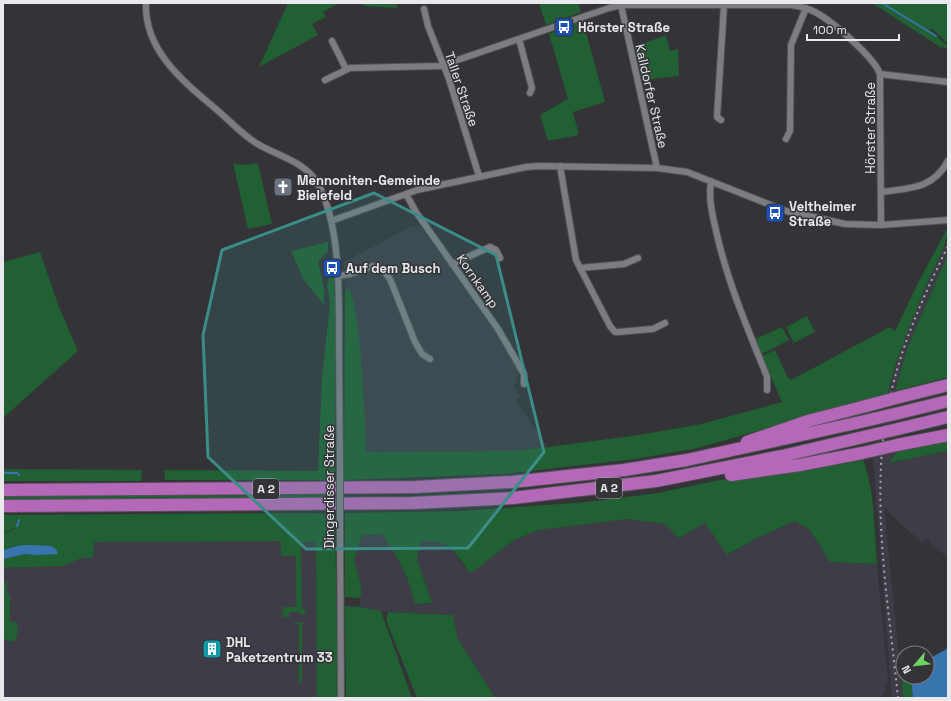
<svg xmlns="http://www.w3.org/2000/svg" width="951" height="701" viewBox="0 0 951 701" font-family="'Space Grotesk',sans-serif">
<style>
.built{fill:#3e3d47}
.green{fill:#206032}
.water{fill:#3875af}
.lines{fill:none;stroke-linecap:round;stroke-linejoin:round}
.stream{stroke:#3875af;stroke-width:2}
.minor-casing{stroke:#515155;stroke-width:8}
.motorway-casing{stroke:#515155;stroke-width:14}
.minor{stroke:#7c7c82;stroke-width:6}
.motorway{stroke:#b369b7;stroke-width:12}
.rail{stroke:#aaaaae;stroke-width:2;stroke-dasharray:2 4;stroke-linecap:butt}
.minor-bridge-casing{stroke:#515155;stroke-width:8;stroke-linecap:butt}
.motorway-bridge-casing{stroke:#515155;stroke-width:14;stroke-linecap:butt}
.minor-bridge{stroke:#7c7c82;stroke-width:6}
.motorway-bridge{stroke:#b369b7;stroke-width:12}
.marked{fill:#3b8d87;fill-opacity:0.2;stroke:#3b8d87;stroke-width:3;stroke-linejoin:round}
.labels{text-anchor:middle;stroke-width:3;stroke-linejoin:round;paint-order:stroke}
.shield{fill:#333338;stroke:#b2b2b7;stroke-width:1}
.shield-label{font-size:12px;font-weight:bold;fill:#e9e9ed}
.poi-label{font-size:13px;font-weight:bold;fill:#e9e9ed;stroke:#333338;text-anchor:start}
.street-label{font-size:13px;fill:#e9e9ed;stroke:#333338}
</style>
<rect width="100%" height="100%" fill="#333338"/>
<path class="built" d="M414,225L416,228L420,226L498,335L518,369L514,387L520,396L515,400L548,447L512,451L366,452L358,330L352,295L349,290H345L344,262Z
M948,239V254L908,346L895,391L888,393L902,344L934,266Z
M948,451V558L926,538L923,543L896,520L884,506L903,698H892L873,457L897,452L890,463Z
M627,519L666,524L679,538L705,523L728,555L755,539L795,521L810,530L831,562L877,564L888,680L882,698H495L458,639L453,615L374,611L360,607L361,585L354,559L362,535L382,534L398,556L412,592L415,604L432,603L417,559L421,542L430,540L442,543L452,549L470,574L514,540L539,530Z
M299,530L316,541L317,698H3V568L63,566V538Z"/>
<path class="green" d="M288,3H339L323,12L326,17L312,24L318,35L259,67Z
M358,3H396L397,8L365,6Z
M539,3H578L581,12L546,25Z
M872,3H948V44L931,28L930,30L945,44L948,45V48L940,47Z
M583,21L605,102L573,112L579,135L548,141L540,115L568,99L549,34Z
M666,35L670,51L678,49L679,76L641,80L634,47Z
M233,163L242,165L258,163L272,224L248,229Z
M948,227C948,246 935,264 928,281C913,318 897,354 888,393L698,448L635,459L503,474L344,480L345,290H349C360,301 366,429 366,452L512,451L548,447L639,435L701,424L782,402L762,356L775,350L788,378L791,380L890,327L895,331L918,283Z
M328,242V251L318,261L324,289V305L304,280L291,251Z
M40,252L59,307L78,351L3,418V262Z
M948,254V377L895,391L908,346Z
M329,278H334L335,301V480H165L164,470L318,471L322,377L330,304L327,284Z
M807,316L815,332L794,343L786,327Z
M782,327L789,340L762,354L755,339Z
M948,441V451L889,463L897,452Z
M863,459C875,491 874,530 877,564L830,562L810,530L795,521L755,539L727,555L705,523L679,538L665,524L627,519L539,530L514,540L470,574C457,554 448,537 421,542L417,559L432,603L415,604C409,578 398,556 382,534L362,535L354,559L361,585V598L345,597V513L462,511L587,502L658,493L720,480L767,475Z
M3,469L142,470L141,481H3Z
M334,495V498L3,500V496Z
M305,513L335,514L338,698H317L316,541L301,543L302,609L306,610L305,614L301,616L300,612H289V617H283V607H296V556H281V541L94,542L93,558H81L63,566L3,568V559L25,554L35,555L16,546L3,551V535C10,530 18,530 19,520L16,527L3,534V515Z
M7,582V594H10V622H17C17,630 20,639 11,642L3,638V583Z
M345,606L360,607L381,611L412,698H346Z
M388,612L453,615L458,639L495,698H417L386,620Z
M296,622L306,623L302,624V683H299V624H294Z
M903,675V677H911L913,698H903L901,676Z"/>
<path class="water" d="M31,545L51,546L56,549L58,554L35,555L25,554L3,559V551C12,546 21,545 31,545Z
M948,648V698H913L911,677H927V660Z"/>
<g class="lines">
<path class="stream" d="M882,3L936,36
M5,473H17L19,475
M17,526L19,520"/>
<g class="minor-casing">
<path id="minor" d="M146,3C144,51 184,82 217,110C230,121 242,134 256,143C277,156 305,161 318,184C341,226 339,297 339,345C339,386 340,428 340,469
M621,5L657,168
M424,9L428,26L449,79L479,176
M519,39L532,88L530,93
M332,41L346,69
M880,74L948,82
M325,80L350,68L440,66L609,8L621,5H791C799,6 807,8 815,12C832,21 874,57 880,74L881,225
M721,120L717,117L724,5
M786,139L790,131L791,45L806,8
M560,166L576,260L610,326L615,332H618L653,329L665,323
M711,181C708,200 713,217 717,235C728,282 746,325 764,369L767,377V390
M882,192C910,188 933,189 948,161
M406,194L416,212L498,329L524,374V384
M331,221L417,190L526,167L538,166L657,168L687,172L786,211L845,224L881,225L948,220
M452,264L490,247L496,250L500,258
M580,268L624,264L638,258
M338,276L350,274L373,266L383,270L390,279L415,342L422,354L430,359
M340,522L341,698"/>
</g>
<g class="motorway-casing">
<path id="motorway" d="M900,397L948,385
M899,413L948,401
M898,429L948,417
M747,442L808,421L866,406
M897,445L948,435
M731,475L800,465L862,453
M3,490L415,487L512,482L624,470L687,460L856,423
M3,506L413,503L513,498L656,481L782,456L859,438"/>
</g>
<use href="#minor" class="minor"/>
<use href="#motorway" class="motorway"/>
<path class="rail" d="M898,698C888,596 866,481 894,381C906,334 927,289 948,246"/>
<g class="minor-bridge-casing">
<path id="minor-bridge" d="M340,469V522"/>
</g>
<g class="motorway-bridge-casing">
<path id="motorway-bridge" d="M866,406L900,397
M856,423L899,413
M859,438L898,429
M862,453L897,445"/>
</g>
<use href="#minor-bridge" class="minor-bridge"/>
<use href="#motorway-bridge" class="motorway-bridge"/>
</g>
<path class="marked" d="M374,193L496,255L544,452L468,548L306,549L208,457L203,335L222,250Z"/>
<defs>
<g id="bus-square" transform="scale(1)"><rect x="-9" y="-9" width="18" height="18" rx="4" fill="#1a4fb4" stroke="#333338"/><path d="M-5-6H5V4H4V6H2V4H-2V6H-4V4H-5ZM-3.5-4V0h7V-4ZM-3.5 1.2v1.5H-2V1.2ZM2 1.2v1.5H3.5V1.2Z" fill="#fff"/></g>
<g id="church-square" transform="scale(1)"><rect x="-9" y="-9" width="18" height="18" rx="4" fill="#6b7280" stroke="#333338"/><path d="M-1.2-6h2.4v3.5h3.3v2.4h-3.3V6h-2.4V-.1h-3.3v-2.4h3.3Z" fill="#fff"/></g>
<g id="building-square" transform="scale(1)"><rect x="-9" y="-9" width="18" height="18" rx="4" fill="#0f9aa8" stroke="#333338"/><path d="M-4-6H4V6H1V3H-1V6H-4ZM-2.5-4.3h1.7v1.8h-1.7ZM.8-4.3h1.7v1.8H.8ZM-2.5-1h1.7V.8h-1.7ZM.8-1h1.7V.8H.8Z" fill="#fff"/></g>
</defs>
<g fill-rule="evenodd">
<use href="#bus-square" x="564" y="27"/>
<use href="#church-square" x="283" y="187"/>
<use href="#bus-square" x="775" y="213"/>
<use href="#bus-square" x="332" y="268"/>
<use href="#building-square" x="212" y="649"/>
</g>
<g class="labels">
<g class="shield">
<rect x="596" y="478" width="26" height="20" rx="3"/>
<rect x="253" y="479" width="26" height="20" rx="3"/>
</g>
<g class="shield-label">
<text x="609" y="492">A 2</text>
<text x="266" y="493">A 2</text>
</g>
<g class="poi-label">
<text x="578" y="32">Hörster Straße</text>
<text x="297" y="185">Mennoniten-Gemeinde<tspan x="297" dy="15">Bielefeld</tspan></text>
<text x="789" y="211">Veltheimer<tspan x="789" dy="15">Straße</tspan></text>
<text x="346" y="273">Auf dem Busch</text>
<text x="226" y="647">DHL<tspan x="226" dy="15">Paketzentrum 33</tspan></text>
</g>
<g class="street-label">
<text transform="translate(462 89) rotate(71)" y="5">Taller Straße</text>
<text transform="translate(652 96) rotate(77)" y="5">Kalldorfer Straße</text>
<text transform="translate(870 128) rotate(-90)" y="5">Hörster Straße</text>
<text transform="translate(478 281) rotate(55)" y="5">Kornkamp</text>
<text transform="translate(329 487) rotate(-90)" y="5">Dingerdisser Straße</text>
</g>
</g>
<rect width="951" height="701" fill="none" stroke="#e9e9ed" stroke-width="8"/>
<g transform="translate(915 665) rotate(242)"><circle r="19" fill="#333338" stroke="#7c7c80"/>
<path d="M0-3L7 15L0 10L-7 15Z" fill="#6dd361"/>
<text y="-6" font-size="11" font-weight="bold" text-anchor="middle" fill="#e9e9ed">N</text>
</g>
<path d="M807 34v6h92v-6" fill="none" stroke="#e9e9ed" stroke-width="2"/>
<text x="813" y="34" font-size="12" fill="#e9e9ed" stroke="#333338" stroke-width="3" paint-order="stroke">100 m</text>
</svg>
